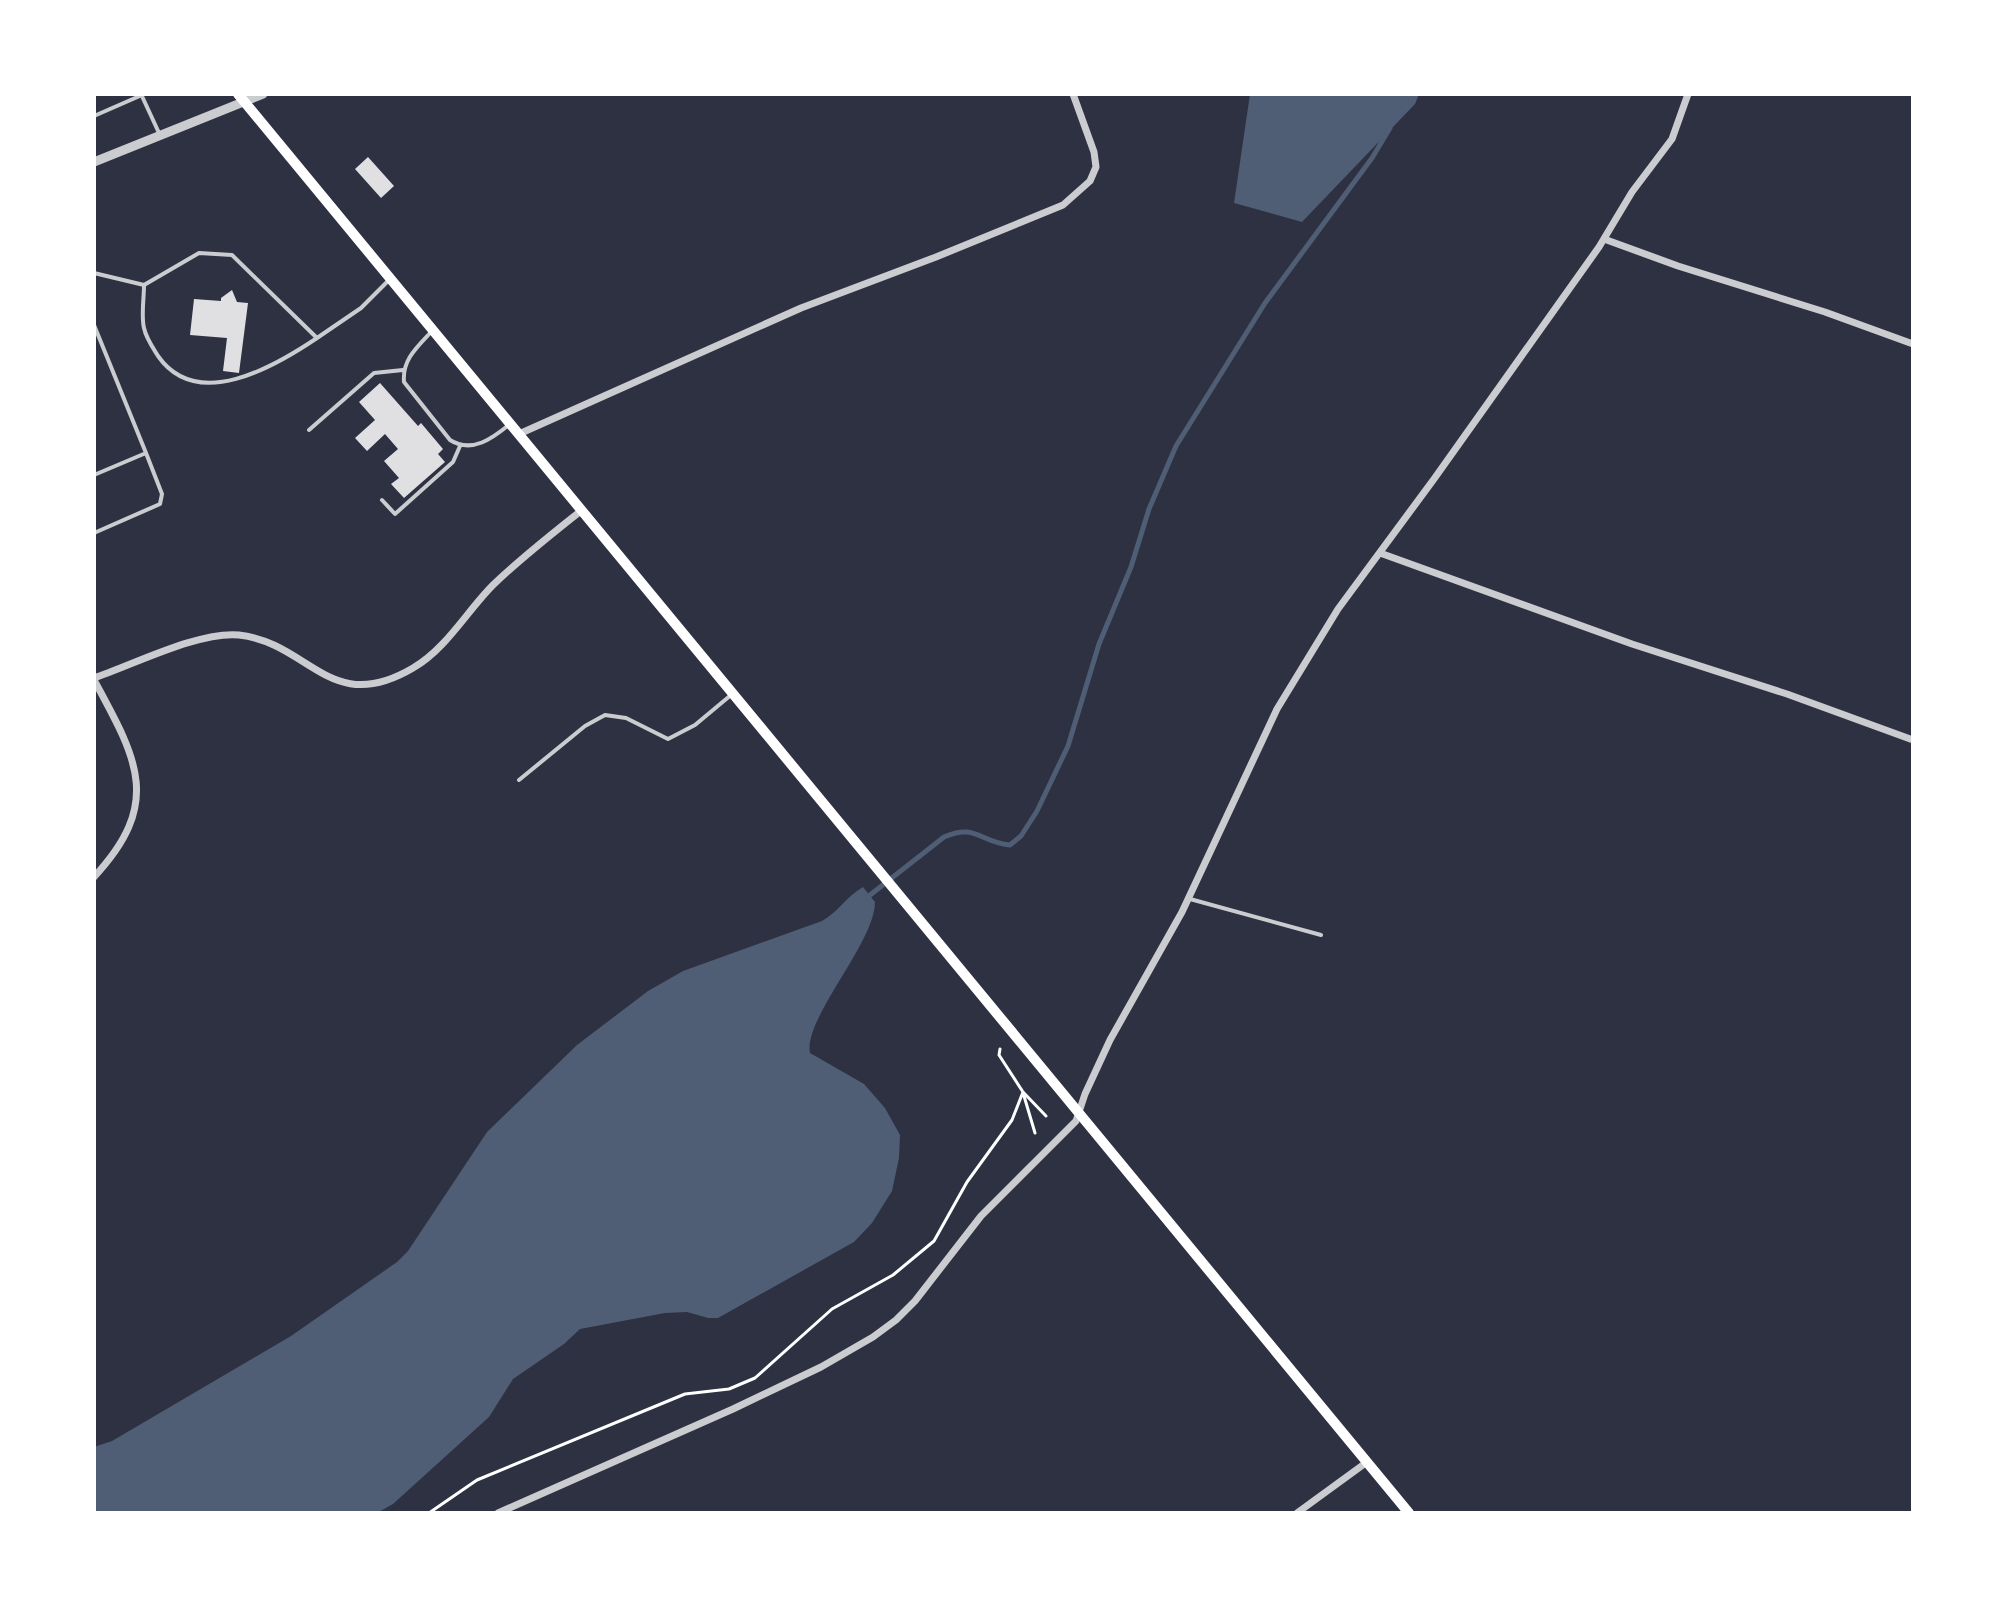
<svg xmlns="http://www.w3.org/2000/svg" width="2007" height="1607" viewBox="0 0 2007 1607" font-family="'PT Sans Narrow',sans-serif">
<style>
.water{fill:#4f5d75}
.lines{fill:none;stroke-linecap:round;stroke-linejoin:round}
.stream{stroke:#4f5d75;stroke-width:5}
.building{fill:#e0e0e3}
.path{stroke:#fff;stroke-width:3}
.service{stroke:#caccd0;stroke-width:4}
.minor{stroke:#caccd0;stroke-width:7}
.tertiary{stroke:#caccd0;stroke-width:9}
.secondary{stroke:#fff;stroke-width:10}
</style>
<rect width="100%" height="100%" fill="#2d3142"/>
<path class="water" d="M1250,94H1419L1415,104L1302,222L1234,203Z
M863,887L875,902C875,943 803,1019 810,1053L864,1084L885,1108L900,1135L899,1158L892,1191L872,1223L854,1242L718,1318H708L687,1312L665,1313L580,1329L564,1344L513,1379L489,1417L393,1504L377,1513H94V1447L112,1441L291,1336L397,1262L408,1251L487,1132L577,1045L648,991L683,971L822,921C838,912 847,896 863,887Z"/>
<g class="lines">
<path class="stream" d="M865,899L944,837C976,823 979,842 1010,845L1021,836L1037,811L1068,746L1099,644L1131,567L1149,509L1176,446L1265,303L1372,158L1390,128"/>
</g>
<path class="building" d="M368,157L394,186L381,198L355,169Z
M232,290L237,302L248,303L239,373L223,371L227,338L190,335L194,299L221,301V298Z
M380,383L418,426L421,423L443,449L438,454L445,462L404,498L391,484L399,478L384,461L398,449L385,434L367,451L355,438L375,420L359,402Z"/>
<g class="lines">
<path class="path" d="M1000,1049L999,1055L1023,1092L1046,1116
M1024,1096L1035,1133
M429,1513L477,1480L685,1394L729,1389L755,1378L832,1309L893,1275L934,1241L967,1182L1012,1120L1023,1092"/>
<path class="service" d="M141,94L159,133
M94,116L142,95
M94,273L144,285L199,253L232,255L317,338L361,308L389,280
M144,285C144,299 141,316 144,328C146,338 153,348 158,356C197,412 274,367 317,338
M94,325L146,453L94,475
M431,332C417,347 402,360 404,382L450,440C472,454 493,438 510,424
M309,430L374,373L403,370
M382,500L395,514L453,462L460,446
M94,533L160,504L162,494L146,453
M519,780L585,726L605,715L626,718L668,739L695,725L731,695
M1190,899L1321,935"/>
<path class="minor" d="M1604,239L1678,266L1825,312L1913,344
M519,434L801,308L936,257L1063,205L1090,181L1096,167L1094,152L1073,94
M1380,553L1632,644L1787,694L1913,740
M94,678C133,665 199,631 239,635C310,643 330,717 413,668C446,649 467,611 493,585C521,558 552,534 582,510
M94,680C137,759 163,803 94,877
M498,1513L733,1409L821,1367L873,1337L896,1320L915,1301L981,1216L1076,1121L1085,1094L1110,1040L1182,912L1277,709L1338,609L1434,479L1599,247L1632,192L1672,139L1688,94
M1297,1513L1367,1462"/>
<path class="tertiary" d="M94,162L263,94"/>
<path class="secondary" d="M238,94L1409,1513"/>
</g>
<rect width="2007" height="1607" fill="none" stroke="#ffffff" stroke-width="192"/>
</svg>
